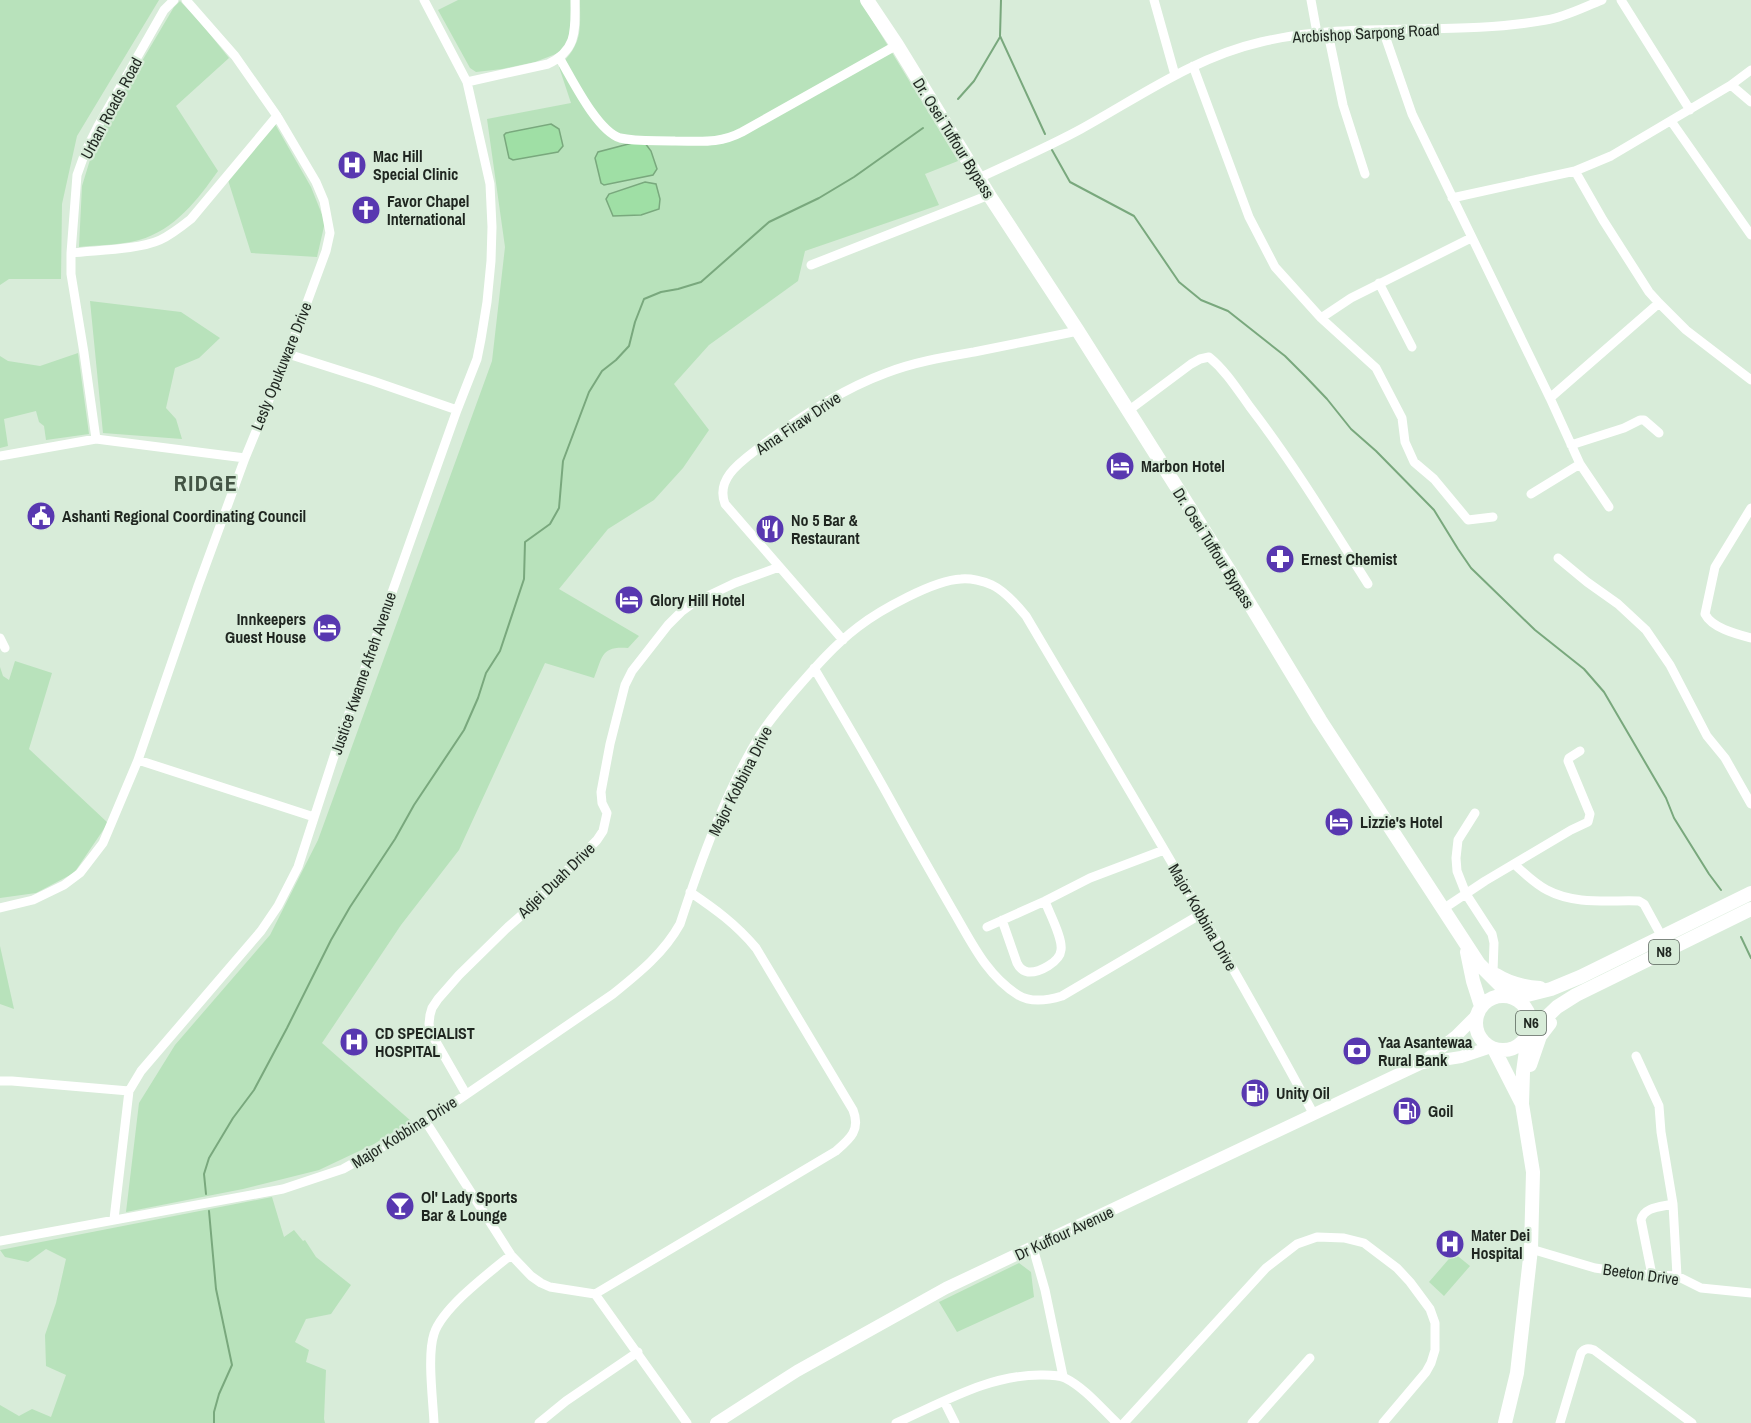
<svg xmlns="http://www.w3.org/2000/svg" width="1751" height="1423" viewBox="0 0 1751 1423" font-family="'Archivo Narrow',sans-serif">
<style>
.green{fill:#b8e2bb}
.water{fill:#9fdfa5;stroke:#79a87d;stroke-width:1.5}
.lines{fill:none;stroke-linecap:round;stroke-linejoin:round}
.stream{stroke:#79a87d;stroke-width:2}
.minor{stroke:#fff;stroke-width:9}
.major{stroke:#fff;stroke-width:12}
.highway{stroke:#fff;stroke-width:14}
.labels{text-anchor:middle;stroke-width:4.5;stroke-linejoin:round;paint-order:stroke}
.shield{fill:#d8ecd9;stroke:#566158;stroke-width:1.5}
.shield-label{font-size:15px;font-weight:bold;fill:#1f2620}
.street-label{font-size:16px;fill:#1f2620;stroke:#d8ecd9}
.poi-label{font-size:16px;font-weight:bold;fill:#1f2620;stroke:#d8ecd9;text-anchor:start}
.district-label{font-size:22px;font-weight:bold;letter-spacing:1.5px;fill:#435444;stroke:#d8ecd9}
</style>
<rect width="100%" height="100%" fill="#d8ecd9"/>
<path class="green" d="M0,0H159L77,136L62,204L61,279H9L0,285Z
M458,0H571L572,35L561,52L535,62L502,69L476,72L470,68L438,10Z
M580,0H860L958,161L925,174L939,205L805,251L798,281L709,345L674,384L709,430L683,468L654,500L608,529L559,589L639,636L628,648C601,646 603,656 594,678L545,663L459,850L401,925L322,1043L411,1121L374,1144L319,1170L243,1189L126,1212L139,1103L175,1045L270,935L318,840L492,361L505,247L487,119L571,103L559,67C583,42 580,32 580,0Z
M180,1L201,23L229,58L176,106L218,171C198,199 175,230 139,240C120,245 98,245 79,247L82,186L97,137L174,7Z
M275,124L311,187L325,222L317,257L251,253L228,180Z
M90,301L181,312L220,338L199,358L175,368L166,408L176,419L182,439L103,433Z
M78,353L89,434L46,440L44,426L39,422L36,411L4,419L8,446L0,448V356L8,361L40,366Z
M15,661L52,673L29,749L108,823L74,873L36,893L0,898V667L3,676L9,680Z
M0,946L14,1009L0,1004Z
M272,1197L284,1237L294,1230L303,1241L305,1240L316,1257L351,1285L331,1314L306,1319L295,1342L309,1350L306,1362L326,1370L324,1419L325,1423H0V1405L19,1416L32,1409L51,1417L66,1375L46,1366L45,1335L56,1303L66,1259L46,1249L28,1262L5,1257L0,1250Z
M1454,1253L1470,1266L1444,1296L1429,1282Z
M1019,1263L1031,1272L1034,1297L957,1332L939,1302Z"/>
<path class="water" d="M551,124L559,129L563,146L558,152L513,160L509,158L504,135L506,133Z
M636,142L645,143L651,151L657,169L653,175L604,185L601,183L595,158L598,152Z
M645,182L656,184L660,199L659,209L641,215L613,216L606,199L609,194Z"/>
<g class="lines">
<path class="stream" d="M1001,0L1000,36L1045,134
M958,99L974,81L1000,37
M1052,150L1070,182L1134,216L1179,282L1201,300L1228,311L1285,356L1306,377L1327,399L1351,429L1376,451L1434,510L1458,549L1471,568L1535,630L1584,669L1604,692L1666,798L1674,818L1709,874L1721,890
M1741,937L1751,958
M206,1194L204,1174L209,1158L233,1118L254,1090L287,1028L331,940L350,907L395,839L414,805L464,730L478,698L486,673L500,651L524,579L525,542L550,524L559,508L563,461L589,392L602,371L616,360L629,346L635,322L644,299L661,292L678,289L701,282L769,222L819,198L854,177L923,128
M209,1211L216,1289L232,1365L219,1394L214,1412V1423"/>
<path class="minor" d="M1154,0L1175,75
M1311,0L1317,33
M1621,0L1690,110
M1383,30L1412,114L1550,398L1580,464L1609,507
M1328,33L1343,105L1365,174
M560,59C572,79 597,131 620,138C637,142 658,140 675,141C701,141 719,144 742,132L897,45
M1193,66L1249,217L1275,267L1321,318L1376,368L1402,418L1405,442L1414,462L1434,479L1468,520L1493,517
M467,82L548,64C578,50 575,29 575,0
M1731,85L1751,102
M1671,121L1751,235
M1575,171L1603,220L1649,292L1659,303L1686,330L1751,380
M979,178C1013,162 1048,147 1081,129C1139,97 1195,57 1261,42C1354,20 1452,37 1546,20C1565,17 1584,7 1602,0
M1452,198L1575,171L1611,156L1731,85L1751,70
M71,253C95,250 138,250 160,240C171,235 181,227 191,219L277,116
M811,265L989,195
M1379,283L1412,347
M1321,318L1351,298L1471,238
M288,354L373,381L457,410
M1550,398L1659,303
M1128,411L1191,364L1200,359L1209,357C1226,371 1237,389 1250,407C1293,463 1330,524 1368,584
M96,439L84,353L71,274V253L77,175L86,150L98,126L164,10L174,0
M1571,445L1624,428L1640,420H1644L1659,433
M0,456L96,439L245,458
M1531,494L1580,464
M1751,508L1715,567L1705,614C1712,628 1736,634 1751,638
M1558,558L1587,582L1618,604L1646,630L1670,665L1707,736L1725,758L1751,804
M0,638L5,648
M843,640L725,504C715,478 742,461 760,447C798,418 840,390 886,373C914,362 945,357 974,352C1009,345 1043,338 1078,331
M814,668C842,715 870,762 896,810C914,843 933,876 952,909C971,941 986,975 1018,995C1031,1003 1049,1000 1062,996L1201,914
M138,760L314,817
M1475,813L1458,840L1456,858L1457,871L1466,894L1492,934L1494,943L1493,972
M1514,864C1524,873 1535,884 1547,890C1575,905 1609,900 1639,901L1644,904L1662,937
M0,908L33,900L64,885L80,873L103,843L138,760L198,586L245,458L288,354L326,251L330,233L324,201L316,182L277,116L235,56L186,0
M1443,909L1485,881L1571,830L1588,822L1590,814L1568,761L1569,758L1580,751
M1002,920L1017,963C1019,967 1022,971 1028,972C1039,973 1060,962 1061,950C1063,938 1049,913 1045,901
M987,927L1045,901L1090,878L1164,850
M1636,1056L1659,1106L1661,1132L1673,1204L1677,1276
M0,1081H12L129,1091
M466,1094L431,1033L429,1024L430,1015L432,1008L438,999L459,975L508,927L532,906L597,840L603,831L607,813L602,803L601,792L610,744L625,685L632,671L668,625L682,611L693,603L735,583L779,567
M426,1122L511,1255L531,1276L541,1283L550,1287L595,1294L687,1423
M114,1219L129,1091L141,1071L261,931L278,906L298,867L338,744L457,410L477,359L481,339L487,302L491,261L492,227L490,184L467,82L424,0
M0,1241L283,1189L343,1169L426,1122L613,994C639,973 664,953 680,924C701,860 725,793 760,735C769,721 780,708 791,695C812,671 833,646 858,627C880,610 934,580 961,579C970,578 984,581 992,585C1005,591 1017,605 1026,616C1123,780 1222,944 1313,1113
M1033,1248L1045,1290L1063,1376
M1531,1249L1595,1268L1637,1274L1677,1276L1701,1288L1751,1293
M1652,1275L1641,1220C1644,1207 1660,1207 1673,1204
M595,1294L836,1151C850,1139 861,1130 853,1110L756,948C736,924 715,909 690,892
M944,1401L955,1423
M434,1423C433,1400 427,1355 434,1334C442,1308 490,1272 511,1255
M539,1423L566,1401L638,1352
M896,1423C944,1402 990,1374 1043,1375C1050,1375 1059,1375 1065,1378C1085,1388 1101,1408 1117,1423
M1124,1423L1266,1268L1297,1244L1317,1237L1344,1238L1364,1243L1397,1268L1410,1282L1430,1309L1435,1323V1350L1431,1363L1426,1372L1383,1423
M1252,1423L1310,1358
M1560,1423L1581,1353C1585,1348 1588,1348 1594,1350L1692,1423"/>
<path class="major" d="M1423,1063L1461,1057L1491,1047
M716,1423L797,1371L946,1288L1422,1063L1456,1036L1477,1015"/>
<path class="highway" d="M867,0L897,45L989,195L1078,331L1234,578L1320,720L1479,964L1511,996
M1467,952L1473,981L1481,1006
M1496,975C1510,984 1524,987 1540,988
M1476 1023a27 27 0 1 1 54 0a27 27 0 1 1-54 0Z
M1515,998L1551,989L1580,977L1751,893
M1529,1034L1557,1007L1576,995L1751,909
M1494,1049L1521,1102
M1530,1065L1540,1036L1550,1023
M1505,1423L1517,1373L1531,1249L1533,1172L1522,1104L1523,1072L1528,1036"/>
</g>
<defs>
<g id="hospital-disc" transform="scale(1.5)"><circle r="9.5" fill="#5838b0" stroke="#d8ecd9"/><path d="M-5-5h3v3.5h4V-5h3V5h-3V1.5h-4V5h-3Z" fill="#fff"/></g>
<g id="church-disc" transform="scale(1.5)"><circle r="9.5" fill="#5838b0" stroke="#d8ecd9"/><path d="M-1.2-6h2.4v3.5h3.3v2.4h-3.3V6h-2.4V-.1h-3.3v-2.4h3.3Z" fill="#fff"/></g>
<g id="hotel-disc" transform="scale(1.5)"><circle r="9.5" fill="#5838b0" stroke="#d8ecd9"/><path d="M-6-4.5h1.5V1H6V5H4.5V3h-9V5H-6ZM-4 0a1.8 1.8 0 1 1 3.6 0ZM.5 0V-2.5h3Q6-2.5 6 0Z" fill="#fff"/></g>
<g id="civic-disc" transform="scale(1.5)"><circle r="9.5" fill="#5838b0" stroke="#d8ecd9"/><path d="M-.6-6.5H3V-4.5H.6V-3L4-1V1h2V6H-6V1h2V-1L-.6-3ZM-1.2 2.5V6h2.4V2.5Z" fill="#fff"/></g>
<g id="restaurant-disc" transform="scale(1.5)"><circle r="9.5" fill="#5838b0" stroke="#d8ecd9"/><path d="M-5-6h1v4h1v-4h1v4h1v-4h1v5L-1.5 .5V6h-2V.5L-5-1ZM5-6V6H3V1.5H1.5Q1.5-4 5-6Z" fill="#fff"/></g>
<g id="pharmacy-disc" transform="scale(1.5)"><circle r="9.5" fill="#5838b0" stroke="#d8ecd9"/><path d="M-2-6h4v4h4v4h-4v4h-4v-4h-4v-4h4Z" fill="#fff"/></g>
<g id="bank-disc" transform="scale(1.5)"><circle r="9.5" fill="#5838b0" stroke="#d8ecd9"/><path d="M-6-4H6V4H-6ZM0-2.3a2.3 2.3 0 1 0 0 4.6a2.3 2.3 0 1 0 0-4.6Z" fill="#fff"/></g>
<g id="fuel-disc" transform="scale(1.5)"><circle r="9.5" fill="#5838b0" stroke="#d8ecd9"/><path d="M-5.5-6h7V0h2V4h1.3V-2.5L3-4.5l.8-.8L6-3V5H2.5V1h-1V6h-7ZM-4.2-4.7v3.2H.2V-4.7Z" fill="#fff"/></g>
<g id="bar-disc" transform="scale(1.5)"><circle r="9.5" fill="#5838b0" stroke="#d8ecd9"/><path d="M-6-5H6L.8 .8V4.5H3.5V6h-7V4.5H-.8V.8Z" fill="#fff"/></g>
</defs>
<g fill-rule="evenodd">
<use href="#hospital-disc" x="352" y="165"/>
<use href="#church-disc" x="366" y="210"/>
<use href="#hotel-disc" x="1120" y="466"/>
<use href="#civic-disc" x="41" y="516"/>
<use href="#restaurant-disc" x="770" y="529"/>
<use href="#pharmacy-disc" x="1280" y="559"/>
<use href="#hotel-disc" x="629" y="600"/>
<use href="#hotel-disc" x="327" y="628"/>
<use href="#hotel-disc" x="1339" y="822"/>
<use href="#hospital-disc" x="354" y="1042"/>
<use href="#bank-disc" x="1357" y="1051"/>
<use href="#fuel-disc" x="1255" y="1093"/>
<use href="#fuel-disc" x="1407" y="1111"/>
<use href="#bar-disc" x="400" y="1206"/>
<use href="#hospital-disc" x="1450" y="1244"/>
</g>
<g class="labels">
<g class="shield">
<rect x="1649" y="940" width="30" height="24" rx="4.5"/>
<rect x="1516" y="1011" width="30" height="24" rx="4.5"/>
</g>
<g class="shield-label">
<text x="1664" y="957">N8</text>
<text x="1531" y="1028">N6</text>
</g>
<g class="street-label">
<text transform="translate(1366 33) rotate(-3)" y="6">Arcbishop Sarpong Road</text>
<text transform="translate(111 108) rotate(-62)" y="6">Urban Roads Road</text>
<text transform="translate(954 138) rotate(58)" y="6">Dr. Osei Tuffour Bypass</text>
<text transform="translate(281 366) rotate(-68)" y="6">Lesly Opukuware Drive</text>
<text transform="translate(798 423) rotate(-34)" y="6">Ama Firaw Drive</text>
<text transform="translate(1214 548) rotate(58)" y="6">Dr. Osei Tuffour Bypass</text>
<text transform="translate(363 673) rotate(-71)" y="6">Justice Kwame Afreh Avenue</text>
<text transform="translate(740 781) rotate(-63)" y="6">Major Kobbina Drive</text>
<text transform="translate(556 880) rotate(-44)" y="6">Adjei Duah Drive</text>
<text transform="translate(1203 917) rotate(60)" y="6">Major Kobbina Drive</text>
<text transform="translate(404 1132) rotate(-32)" y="6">Major Kobbina Drive</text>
<text transform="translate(1064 1233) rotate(-25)" y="6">Dr Kuffour Avenue</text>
<text transform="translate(1641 1274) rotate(8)" y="6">Beeton Drive</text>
</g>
<g class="poi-label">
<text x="373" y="162">Mac Hill<tspan x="373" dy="18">Special Clinic</tspan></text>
<text x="387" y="207">Favor Chapel<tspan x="387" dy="18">International</tspan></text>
<text x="1141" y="472">Marbon Hotel</text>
<text x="62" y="522">Ashanti Regional Coordinating Council</text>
<text x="791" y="526">No 5 Bar &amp;<tspan x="791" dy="18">Restaurant</tspan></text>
<text x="1301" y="565">Ernest Chemist</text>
<text x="650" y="606">Glory Hill Hotel</text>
<text x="306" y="625" text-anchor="end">Innkeepers<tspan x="306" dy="18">Guest House</tspan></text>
<text x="1360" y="828">Lizzie's Hotel</text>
<text x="375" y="1039">CD SPECIALIST<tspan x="375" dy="18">HOSPITAL</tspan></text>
<text x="1378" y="1048">Yaa Asantewaa<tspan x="1378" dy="18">Rural Bank</tspan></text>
<text x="1276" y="1099">Unity Oil</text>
<text x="1428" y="1117">Goil</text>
<text x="421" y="1203">Ol' Lady Sports<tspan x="421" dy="18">Bar &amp; Lounge</tspan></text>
<text x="1471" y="1241">Mater Dei<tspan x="1471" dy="18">Hospital</tspan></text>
</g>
<g class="district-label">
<text x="206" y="491">RIDGE</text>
</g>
</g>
</svg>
